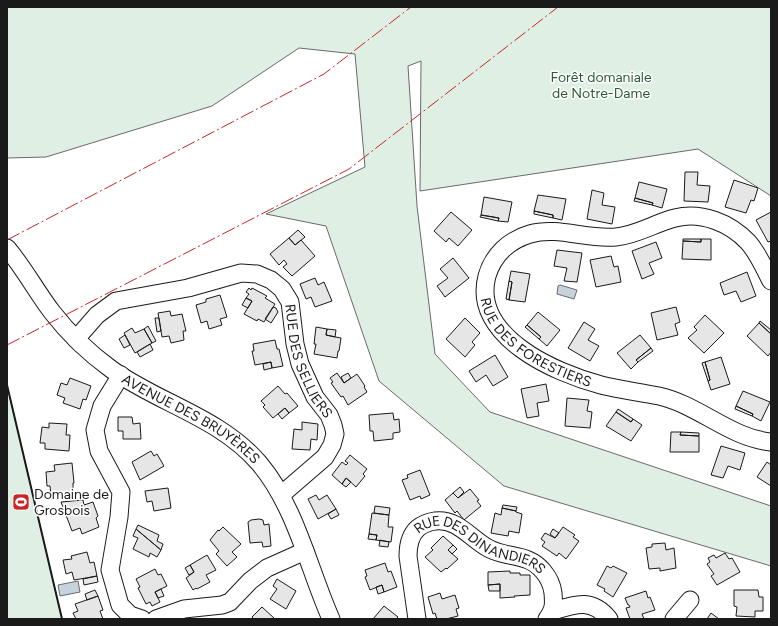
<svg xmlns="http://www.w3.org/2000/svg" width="778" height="626" viewBox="0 0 778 626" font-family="Figtree,sans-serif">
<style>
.green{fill:#e0efe3;stroke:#6a6a6a}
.water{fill:#c6d2dc;stroke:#6a6a6a}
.building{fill:#e6e6e6;stroke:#1a1a1a}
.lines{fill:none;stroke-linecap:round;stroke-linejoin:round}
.minor-casing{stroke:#1a1a1a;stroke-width:19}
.minor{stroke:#fff;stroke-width:17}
.wall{stroke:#1a1a1a;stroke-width:2}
.power{stroke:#c62828;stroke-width:1;stroke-dasharray:14 3 2 3;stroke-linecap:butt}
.labels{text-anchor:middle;stroke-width:3;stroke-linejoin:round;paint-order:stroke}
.park-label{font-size:14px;fill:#2b5a34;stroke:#fff}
.street-label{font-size:14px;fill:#1a1a1a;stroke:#fff}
.poi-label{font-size:14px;fill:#1a1a1a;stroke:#fff;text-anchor:start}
</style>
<rect width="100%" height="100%" fill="#fff"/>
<path class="green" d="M7,7H771V196L698,149L420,191L421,61L408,66L417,206L435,354L490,412L771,506V566L504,486L379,381L326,226L266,214L365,167L355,54L299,48L212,106L46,157L7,158Z
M7,385L62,619H7Z"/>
<path class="water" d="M560,285L577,290L574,299L557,294L558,286Z
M78,581L80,592L60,596L58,585Z"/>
<path class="building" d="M685,172H698L697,185L710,186L708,202L684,201Z
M734,180L758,188L754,201L751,200L746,213L725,207Z
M639,182L667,189L662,208L652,205L653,203L635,198Z
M592,190L604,193L602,205L615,207L612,224L587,219Z
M538,195L566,199L562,220L553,218V215L534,211Z
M484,197L512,202L508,222L498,221L499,218L481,215Z
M635,198L653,203L652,205L634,201Z
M534,211L553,215V218L534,214Z
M451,212L472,230L458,246L449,238L446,242L434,231Z
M771,212V241L768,242L756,220Z
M481,215L499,218L498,221L480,217Z
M298,230L305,237L295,245L289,238Z
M289,238L295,245L301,240L315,256L292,276L283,267L287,264L284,260L279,265L270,254Z
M683,239H701V242L683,241Z
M701,239H711V260L682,259L683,241L701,242Z
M656,242L662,258L649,263L654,274L642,279L632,251Z
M557,250L582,253L577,282L564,281L567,268L554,266Z
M611,256L614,267L618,266L621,282L596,287L590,260Z
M453,258L469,278L445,297L437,286L448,278L440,269Z
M511,271L530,274L525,302L509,300L512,282L509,281Z
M747,272L756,296L741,302L736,291L724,295L720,283Z
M315,278L318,285L324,282L332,301L315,307L311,297L306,299L300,284Z
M509,281L512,282L509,300L506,299Z
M249,288L251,290L252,288L267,296L265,298L275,304L264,322L258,319L257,321L244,314L252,301L246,298L249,294L246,292Z
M220,295L227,317L220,319L222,325L209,329L207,321L201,323L196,305L206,302V299Z
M246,298L252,301L248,308L242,305Z
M273,307L276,308L278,312L271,323L265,319Z
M676,307L680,322L675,324L678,335L657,340L651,313Z
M170,311L171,316L182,314L186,331H183L184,340L171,343L169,336L162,337L158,313Z
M538,312L560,330L547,346L539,339L541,337L527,325Z
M705,315L724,333L704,353L688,338L697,330L694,327Z
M155,318H159L161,331L157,332Z
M465,318L480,333L472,342L475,345L465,357L446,339Z
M760,321L771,330V334L759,323Z
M584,322L595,329L588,340L599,346L590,361L568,348Z
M759,323L771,334V352L768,356L747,336Z
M527,325L541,337L539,339L525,327Z
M148,326L156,341L152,343L144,329Z
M316,327L327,329L326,335L341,338L339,351H338L337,358L314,354L316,344H314Z
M132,328L135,333L144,329L152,343L135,353L124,333Z
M327,329L336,330L335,337L326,335Z
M125,335L130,345L124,348L119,339Z
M640,335L651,348L636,360L638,362L631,369L617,353Z
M275,340L277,349H279L283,366L272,368L271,362L255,365L252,351H254L253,344Z
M150,344L153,350L140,357L137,352Z
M651,348L653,351L638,362L636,360Z
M495,355L508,377L493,386L486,375L476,382L469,371Z
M721,357L730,384L711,390L708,381L710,380L705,362Z
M271,362L272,368L264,370L263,364Z
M705,362L710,380L708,381L702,363Z
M337,373L344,383L357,374L365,386L364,387L367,392L348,405L343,396L341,397L331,383L333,382L330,378Z
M348,373L351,378L344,383L341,377Z
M70,378L91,386L86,400L83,399L80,409L63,403L65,398L57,395L61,383L67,385Z
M546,384L549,401L537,403L539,416L527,418L521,389Z
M278,386L285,394L287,393L298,406L289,413L285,408L273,418L263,407L265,405L261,401Z
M743,391L770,402L761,421L752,416L753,414L736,406Z
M567,398L589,400L587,411L592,412L590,428L565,426Z
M736,406L753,414L752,416L735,409Z
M285,408L289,413L282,419L278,414Z
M618,409L633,419L631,422L616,412Z
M616,412L631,422L633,419L642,425L631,441L606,426Z
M393,413L394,420L399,419L400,432L393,433V439L374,441L373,431H370L369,415Z
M118,417H132L133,424L140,423L141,439H123V431H118Z
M302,422L318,424L317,440L311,439L310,450L292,449L294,429L302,430Z
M49,423L67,424L66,435H70L69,451L45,449V443H40L42,427L49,428Z
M671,432H681L680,435L699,436V452H670Z
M681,432L699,433V436L680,435Z
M721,446L745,453L740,470L728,466L723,478L711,475Z
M151,451L154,456L157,454L164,466L140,480L132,462Z
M350,455L367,469L363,474L365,476L356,487L346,478L342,484L332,475L342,462L346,465L348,463L345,461Z
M767,462L771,465V486L757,477Z
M72,463L74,483H73V493L51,495L50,486H47L46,472L55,471L54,465Z
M420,470L430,495L421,499L420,496L410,500L402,480L408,478L407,475Z
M346,478L351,482L346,487L342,484Z
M460,487L464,492L458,498L453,493Z
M168,488L171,508L154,511L152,501L147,502L145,491Z
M470,489L479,500L477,501L481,506L464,520L457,511L455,513L445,500L453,493L458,498Z
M316,495L319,500L327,495L336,509L318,519L308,499Z
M83,500L84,505L93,502L98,516L96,518L99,527L82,534L80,528L72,531L61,502Z
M503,505L517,507L516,511L502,508Z
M375,506L390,508L389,515L374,513Z
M502,508L516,511V512L522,514L519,533L509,531L508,536L491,533L495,513L501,515Z
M336,509L339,515L331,519L328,514Z
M372,513L389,515L388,527H393L391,542L376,540L377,535L369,534Z
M259,519L263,520L264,525L269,524L271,546L263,547L262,542L250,543L248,522L251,520Z
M138,525L159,535L157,541L163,544L161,550L136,529Z
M223,527L241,544L232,552L237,557L227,566L216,554L219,551L210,540L218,530L219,531Z
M563,527L575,535L573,537L579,541L566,559L559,553L557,556L542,546L545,542L541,539L545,533L555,538Z
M136,529L161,550L157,557L150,553L149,557L133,549L138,538L133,536Z
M553,529L559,533L555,538L550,534Z
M369,534L377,535L376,540L368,539Z
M443,536L453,545L448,550L458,559L447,569L446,568L441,572L425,557L433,550L431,548Z
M380,540L389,542L388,547L379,546Z
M665,543L666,550L674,548L676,568L660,571V568L649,569L646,548L652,547V544Z
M453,545L457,549L452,554L448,550Z
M87,552L90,563L94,562L97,576L74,580L72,572L66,574L63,560L72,559L71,556Z
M725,553L729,559L732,558L740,572L717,585L711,576L714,574L707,564L710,562L708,558L714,555L716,558Z
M207,555L216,570L206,575L210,582L197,589L196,588L193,590L186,578L194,572L190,565Z
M385,563L388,572L391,571L397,587L384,592L382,585L370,590L365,577L367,576L365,570Z
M190,565L194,572L189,575L185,568Z
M607,566L611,568L613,566L627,573L613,597L604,591L605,589L597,585Z
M155,569L158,575L161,574L167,586L155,592L160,602L152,606L150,602L146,604L138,588L140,587L136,579Z
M510,571V573H520V575H530V595L514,596L515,597L500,598V584L488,585V572Z
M97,576L98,582L84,585L83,579Z
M277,579L296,591L286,609L270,599L277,589L273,586Z
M500,584V591H489L488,585Z
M382,585L384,592L378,594L376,587Z
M161,589L164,596L158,598L155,592Z
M95,590L98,596L87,600L85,594Z
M734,590H758L759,597H763V611H755V617L736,616L737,607L734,606Z
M646,591L648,598L650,597L655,610L642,614L644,619H630L626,608L630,607L629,605H628L625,598Z
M440,593L442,599L455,595L459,608L456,609L458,616L446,619H437L435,613L433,614L428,597Z
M98,596L103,610L100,611L103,619H76L73,613L78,611L75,604Z
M384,606L398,617L396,619H373Z
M262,607L275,619H254L252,617Z
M711,613L719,619H707Z"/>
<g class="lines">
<g class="minor-casing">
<g id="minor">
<path id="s1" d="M7,248C24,268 36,291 52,312C69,334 89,353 111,369C158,403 219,417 259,463C296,507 308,567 331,619"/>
<path id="s2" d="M771,281C764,268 758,253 748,242C730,223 701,211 675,218C655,223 637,235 616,237C587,240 558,226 530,234C509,240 493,255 487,276C471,336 555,373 601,385C620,390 640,392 659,396C699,405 730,438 771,442"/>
<path id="s3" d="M76,339L97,315L116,301L188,288L241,273L257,274L271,280L282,289L290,302L295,344L300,364L315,397L329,415L333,425L335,434L332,445L325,457L281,495"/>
<path d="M121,375L102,406L95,430L99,451L121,492L119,517L110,570L120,605L130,615L142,619"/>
<path d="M553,611C576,604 592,598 609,619"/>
<path d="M156,619L184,609L222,605L230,602L250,581L267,568L305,551"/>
<path id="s4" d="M417,619L408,556C408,546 410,535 418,528C423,524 429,522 435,521C457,518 470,538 488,548C507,559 527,552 543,571C549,578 552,585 553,593C554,605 554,609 547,619"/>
<path d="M674,619L690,600"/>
</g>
</g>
<use href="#minor" class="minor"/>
<path class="wall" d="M7,385L62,619"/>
<path class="power" d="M7,240L324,74L411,7
M7,345L349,169L558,7"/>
</g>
<defs>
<g id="stadium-square" transform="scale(0.9)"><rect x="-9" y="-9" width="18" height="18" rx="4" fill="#c62828" stroke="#fff"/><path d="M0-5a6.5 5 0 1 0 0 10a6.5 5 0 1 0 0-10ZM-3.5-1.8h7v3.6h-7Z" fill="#fff"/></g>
</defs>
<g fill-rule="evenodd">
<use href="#stadium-square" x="21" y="502"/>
</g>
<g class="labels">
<g class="park-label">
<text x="601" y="82">Forêt domaniale<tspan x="601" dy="16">de Notre-Dame</tspan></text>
</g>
<g class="street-label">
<text dy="5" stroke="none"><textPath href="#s2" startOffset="430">RUE DES FORESTIERS</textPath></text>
<text dy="5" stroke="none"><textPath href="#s3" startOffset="307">RUE DES SELLIERS</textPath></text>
<text dy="5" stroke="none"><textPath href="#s1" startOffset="255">AVENUE DES BRUYÈRES</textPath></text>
<text dy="5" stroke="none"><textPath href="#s4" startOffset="163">RUE DES DINANDIERS</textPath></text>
</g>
<g class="poi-label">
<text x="34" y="499">Domaine de<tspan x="34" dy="16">Grosbois</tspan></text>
</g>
</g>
<rect width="778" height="626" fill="none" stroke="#1a1a1a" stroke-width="16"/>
</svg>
